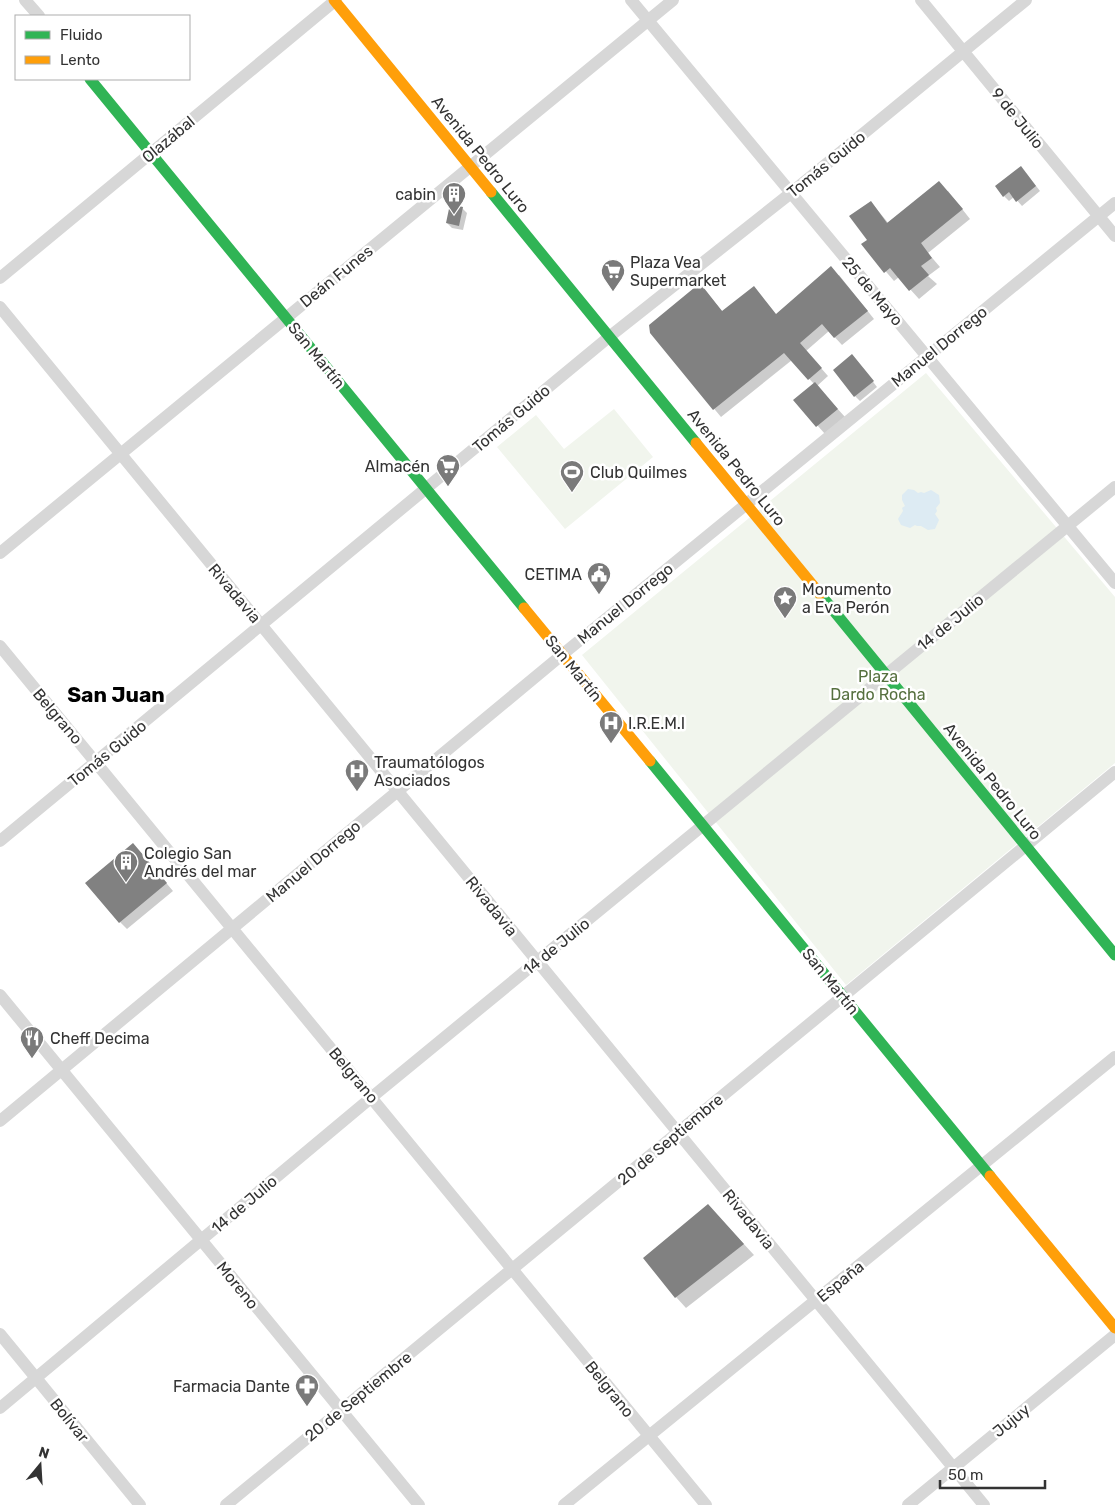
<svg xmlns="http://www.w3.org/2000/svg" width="1115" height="1505" viewBox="0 0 1115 1505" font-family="Rubik,sans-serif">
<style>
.green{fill:#f1f5ed}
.water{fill:#ddebf3}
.shadow{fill:#0003}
.building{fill:#818181}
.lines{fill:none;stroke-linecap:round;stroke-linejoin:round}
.street{stroke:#d7d7d7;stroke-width:12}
.fast{stroke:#30b455;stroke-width:11}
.slow{stroke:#ff9f0a;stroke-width:11}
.labels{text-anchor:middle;stroke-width:5;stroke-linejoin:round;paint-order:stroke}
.street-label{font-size:16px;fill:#333;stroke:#fff}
.poi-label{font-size:16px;fill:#333;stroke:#fff;text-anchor:start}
.park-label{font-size:16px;fill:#56703f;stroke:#fff}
.district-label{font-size:21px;font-weight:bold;fill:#000;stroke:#fff}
</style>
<rect width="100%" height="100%" fill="#fff"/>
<path class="green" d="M926,373L1115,597V763L846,985L582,655Z
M614,409L653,457L565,529L497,447L536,415L564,449Z"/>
<path class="water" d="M908,489L914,490L918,493L921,492L924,493L931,490L939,495L940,503L936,508L937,511L935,514L939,520L935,529L928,530L921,526H917L915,525L910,528L901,525L898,519L903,511L902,508L905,506L902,500V495Z"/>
<path class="shadow" d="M1026,173L1040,191L1022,206L1014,197L1009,201L1004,196Z
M948,191L970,219L928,253L940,267L928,276L937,284L919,299L899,277L894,281L863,245L869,240L871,202L889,224Z
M462,208L467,213L463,230L452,228L447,223Z
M839,275L874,319L842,345L829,331L806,351L828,376L817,386L845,417L825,434L795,400L814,384L792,360L721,417L651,333L700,285L723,312L777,315Z
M857,361L877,387L860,401L855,396Z
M141,853L173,891L127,929L120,922Z
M718,1216L754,1255L686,1308L676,1297L645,1258Z"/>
<path class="building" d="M1021,166L1036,186L1016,202L1009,192L1003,197L995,186Z
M939,181L963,209L921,243L932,258L921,266L929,275L909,291L890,268L884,273L861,244L867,240L849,216L871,201L887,223Z
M450,204L463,207L459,226L446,223Z
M831,266L868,311L834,338L822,324L800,343L822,368L808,380L784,353L713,410L650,333L649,325L700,283L722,311L754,286L776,314Z
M852,354L874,381L854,397L833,370Z
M815,382L838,409L816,427L793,400Z
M133,843L167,883L119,923L85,883Z
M708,1204L744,1244L675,1298L643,1258Z"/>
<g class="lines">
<path class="street" d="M25,0L39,16
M631,0L1115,583
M921,0L1115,236
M0,278L336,0
M0,307L984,1505
M0,553L673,0
M0,646L706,1505
M0,841L609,337L791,193L1026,0
M0,995L419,1505
M0,1121L563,654L1115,203
M0,1334L140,1505
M0,1408L372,1097L1115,487
M226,1505L1115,772
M564,1505L1115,1057
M908,1505L1115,1335"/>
<path class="fast" d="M90,79L524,608
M491,192L696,443
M820,594L1115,955
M650,761L990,1176"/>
<path class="slow" d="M334,0L491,192
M696,443L820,594
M524,608L650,761
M990,1176L1115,1328"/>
</g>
<defs>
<g id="building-pin" transform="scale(1.25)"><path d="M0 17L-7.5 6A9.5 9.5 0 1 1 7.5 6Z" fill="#7a7a7a" stroke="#fff"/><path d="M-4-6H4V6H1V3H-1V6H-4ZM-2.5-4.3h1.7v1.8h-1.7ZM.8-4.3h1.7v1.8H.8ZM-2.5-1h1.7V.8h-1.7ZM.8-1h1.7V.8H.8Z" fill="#fff"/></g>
<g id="supermarket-pin" transform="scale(1.25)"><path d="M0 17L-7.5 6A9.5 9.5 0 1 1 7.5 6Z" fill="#7a7a7a" stroke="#fff"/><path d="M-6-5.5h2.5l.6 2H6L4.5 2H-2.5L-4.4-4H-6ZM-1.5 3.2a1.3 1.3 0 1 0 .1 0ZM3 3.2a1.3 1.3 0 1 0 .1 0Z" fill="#fff"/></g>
<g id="stadium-pin" transform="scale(1.25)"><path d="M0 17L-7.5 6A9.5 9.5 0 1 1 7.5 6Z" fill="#7a7a7a" stroke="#fff"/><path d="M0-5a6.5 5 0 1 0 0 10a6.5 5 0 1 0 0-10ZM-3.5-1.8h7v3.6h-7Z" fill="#fff"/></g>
<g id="civic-pin" transform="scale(1.25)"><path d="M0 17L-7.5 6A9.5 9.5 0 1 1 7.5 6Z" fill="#7a7a7a" stroke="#fff"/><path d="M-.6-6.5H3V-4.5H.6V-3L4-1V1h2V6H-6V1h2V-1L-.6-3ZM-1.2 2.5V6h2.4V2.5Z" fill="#fff"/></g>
<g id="sight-pin" transform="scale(1.25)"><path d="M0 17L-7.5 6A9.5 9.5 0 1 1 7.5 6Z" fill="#7a7a7a" stroke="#fff"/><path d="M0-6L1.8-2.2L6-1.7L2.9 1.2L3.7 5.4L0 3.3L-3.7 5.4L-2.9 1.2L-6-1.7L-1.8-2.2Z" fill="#fff"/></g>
<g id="hospital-pin" transform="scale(1.25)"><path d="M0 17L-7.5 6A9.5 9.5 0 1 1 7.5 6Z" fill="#7a7a7a" stroke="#fff"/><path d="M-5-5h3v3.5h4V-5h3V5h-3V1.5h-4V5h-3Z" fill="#fff"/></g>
<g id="restaurant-pin" transform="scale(1.25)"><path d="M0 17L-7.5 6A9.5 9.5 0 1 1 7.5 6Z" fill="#7a7a7a" stroke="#fff"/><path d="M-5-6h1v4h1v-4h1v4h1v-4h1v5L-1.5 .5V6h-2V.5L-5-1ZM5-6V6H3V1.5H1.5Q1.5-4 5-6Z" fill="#fff"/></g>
<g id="pharmacy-pin" transform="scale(1.25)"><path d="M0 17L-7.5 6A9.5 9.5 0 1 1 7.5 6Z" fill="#7a7a7a" stroke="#fff"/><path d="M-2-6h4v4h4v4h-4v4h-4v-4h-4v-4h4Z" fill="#fff"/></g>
</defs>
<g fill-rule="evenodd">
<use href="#building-pin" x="454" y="194"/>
<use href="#supermarket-pin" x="613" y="271"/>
<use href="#supermarket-pin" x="448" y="466"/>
<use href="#stadium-pin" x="572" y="472"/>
<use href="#civic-pin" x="599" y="574"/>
<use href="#sight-pin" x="785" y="598"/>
<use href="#hospital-pin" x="611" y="723"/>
<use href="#hospital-pin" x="357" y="771"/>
<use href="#building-pin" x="126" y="862"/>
<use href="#restaurant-pin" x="32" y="1038"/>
<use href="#pharmacy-pin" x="307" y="1386"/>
</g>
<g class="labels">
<g class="street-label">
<text transform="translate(1018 118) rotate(51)" y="6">9 de Julio</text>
<text transform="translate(168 139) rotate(-40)" y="6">Olazábal</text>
<text transform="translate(481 154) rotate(51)" y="6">Avenida Pedro Luro</text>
<text transform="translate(826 164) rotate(-39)" y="6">Tomás Guido</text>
<text transform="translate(336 276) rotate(-39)" y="6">Deán Funes</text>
<text transform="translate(873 291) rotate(50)" y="6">25 de Mayo</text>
<text transform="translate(939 346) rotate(-39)" y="6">Manuel Dorrego</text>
<text transform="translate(317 355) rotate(51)" y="6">San Martín</text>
<text transform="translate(511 418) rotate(-40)" y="6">Tomás Guido</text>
<text transform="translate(737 467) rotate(51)" y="6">Avenida Pedro Luro</text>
<text transform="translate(235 593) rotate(50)" y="6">Rivadavia</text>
<text transform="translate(625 603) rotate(-39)" y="6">Manuel Dorrego</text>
<text transform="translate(950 622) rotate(-39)" y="6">14 de Julio</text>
<text transform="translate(574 668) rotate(51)" y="6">San Martín</text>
<text transform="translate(58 716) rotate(50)" y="6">Belgrano</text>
<text transform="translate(107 753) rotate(-39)" y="6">Tomás Guido</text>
<text transform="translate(993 781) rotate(51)" y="6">Avenida Pedro Luro</text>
<text transform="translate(313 861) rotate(-40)" y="6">Manuel Dorrego</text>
<text transform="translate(492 906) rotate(51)" y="6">Rivadavia</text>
<text transform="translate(556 946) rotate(-39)" y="6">14 de Julio</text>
<text transform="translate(831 981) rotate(51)" y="6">San Martín</text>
<text transform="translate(354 1075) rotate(50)" y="6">Belgrano</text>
<text transform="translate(670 1139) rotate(-40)" y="6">20 de Septiembre</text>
<text transform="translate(244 1204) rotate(-40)" y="6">14 de Julio</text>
<text transform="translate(749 1219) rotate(51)" y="6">Rivadavia</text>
<text transform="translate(840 1281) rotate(-39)" y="6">España</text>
<text transform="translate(238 1285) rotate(51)" y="6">Moreno</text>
<text transform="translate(610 1389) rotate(51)" y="6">Belgrano</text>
<text transform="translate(358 1396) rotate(-39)" y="6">20 de Septiembre</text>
<text transform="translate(70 1420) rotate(51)" y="6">Bolívar</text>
<text transform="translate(1011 1420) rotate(-39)" y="6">Jujuy</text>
</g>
<g class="poi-label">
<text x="436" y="200" text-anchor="end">cabin</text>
<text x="630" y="268">Plaza Vea<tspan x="630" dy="18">Supermarket</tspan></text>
<text x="430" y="472" text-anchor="end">Almacén</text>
<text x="590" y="478">Club Quilmes</text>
<text x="582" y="580" text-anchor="end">CETIMA</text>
<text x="802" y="595">Monumento<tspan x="802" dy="18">a Eva Perón</tspan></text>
<text x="628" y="729">I.R.E.M.I</text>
<text x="374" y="768">Traumatólogos<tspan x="374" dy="18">Asociados</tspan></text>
<text x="144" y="859">Colegio San<tspan x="144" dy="18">Andrés del mar</tspan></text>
<text x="50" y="1044">Cheff Decima</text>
<text x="290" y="1392" text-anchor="end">Farmacia Dante</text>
</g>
<g class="park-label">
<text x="878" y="682">Plaza<tspan x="878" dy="18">Dardo Rocha</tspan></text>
</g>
<g class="district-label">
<text x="116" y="702">San Juan</text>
</g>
</g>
<rect x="15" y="15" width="175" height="65" fill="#ffffff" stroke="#adadad"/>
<rect x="25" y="31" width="25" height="8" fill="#30b455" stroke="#adadad"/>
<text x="60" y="40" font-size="15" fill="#333333">Fluido</text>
<rect x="25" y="56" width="25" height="8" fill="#ff9f0a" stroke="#adadad"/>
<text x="60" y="65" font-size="15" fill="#333333">Lento</text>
<g transform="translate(40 1465) rotate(18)" stroke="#ffffff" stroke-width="4" paint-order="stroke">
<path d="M0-4L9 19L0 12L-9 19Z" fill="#333333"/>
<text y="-8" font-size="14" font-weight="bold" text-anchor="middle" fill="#333333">N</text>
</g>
<path d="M940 1480v8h105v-8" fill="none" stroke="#333333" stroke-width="2.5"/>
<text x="948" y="1480" font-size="15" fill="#333333" stroke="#ffffff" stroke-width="4" paint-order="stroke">50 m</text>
</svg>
